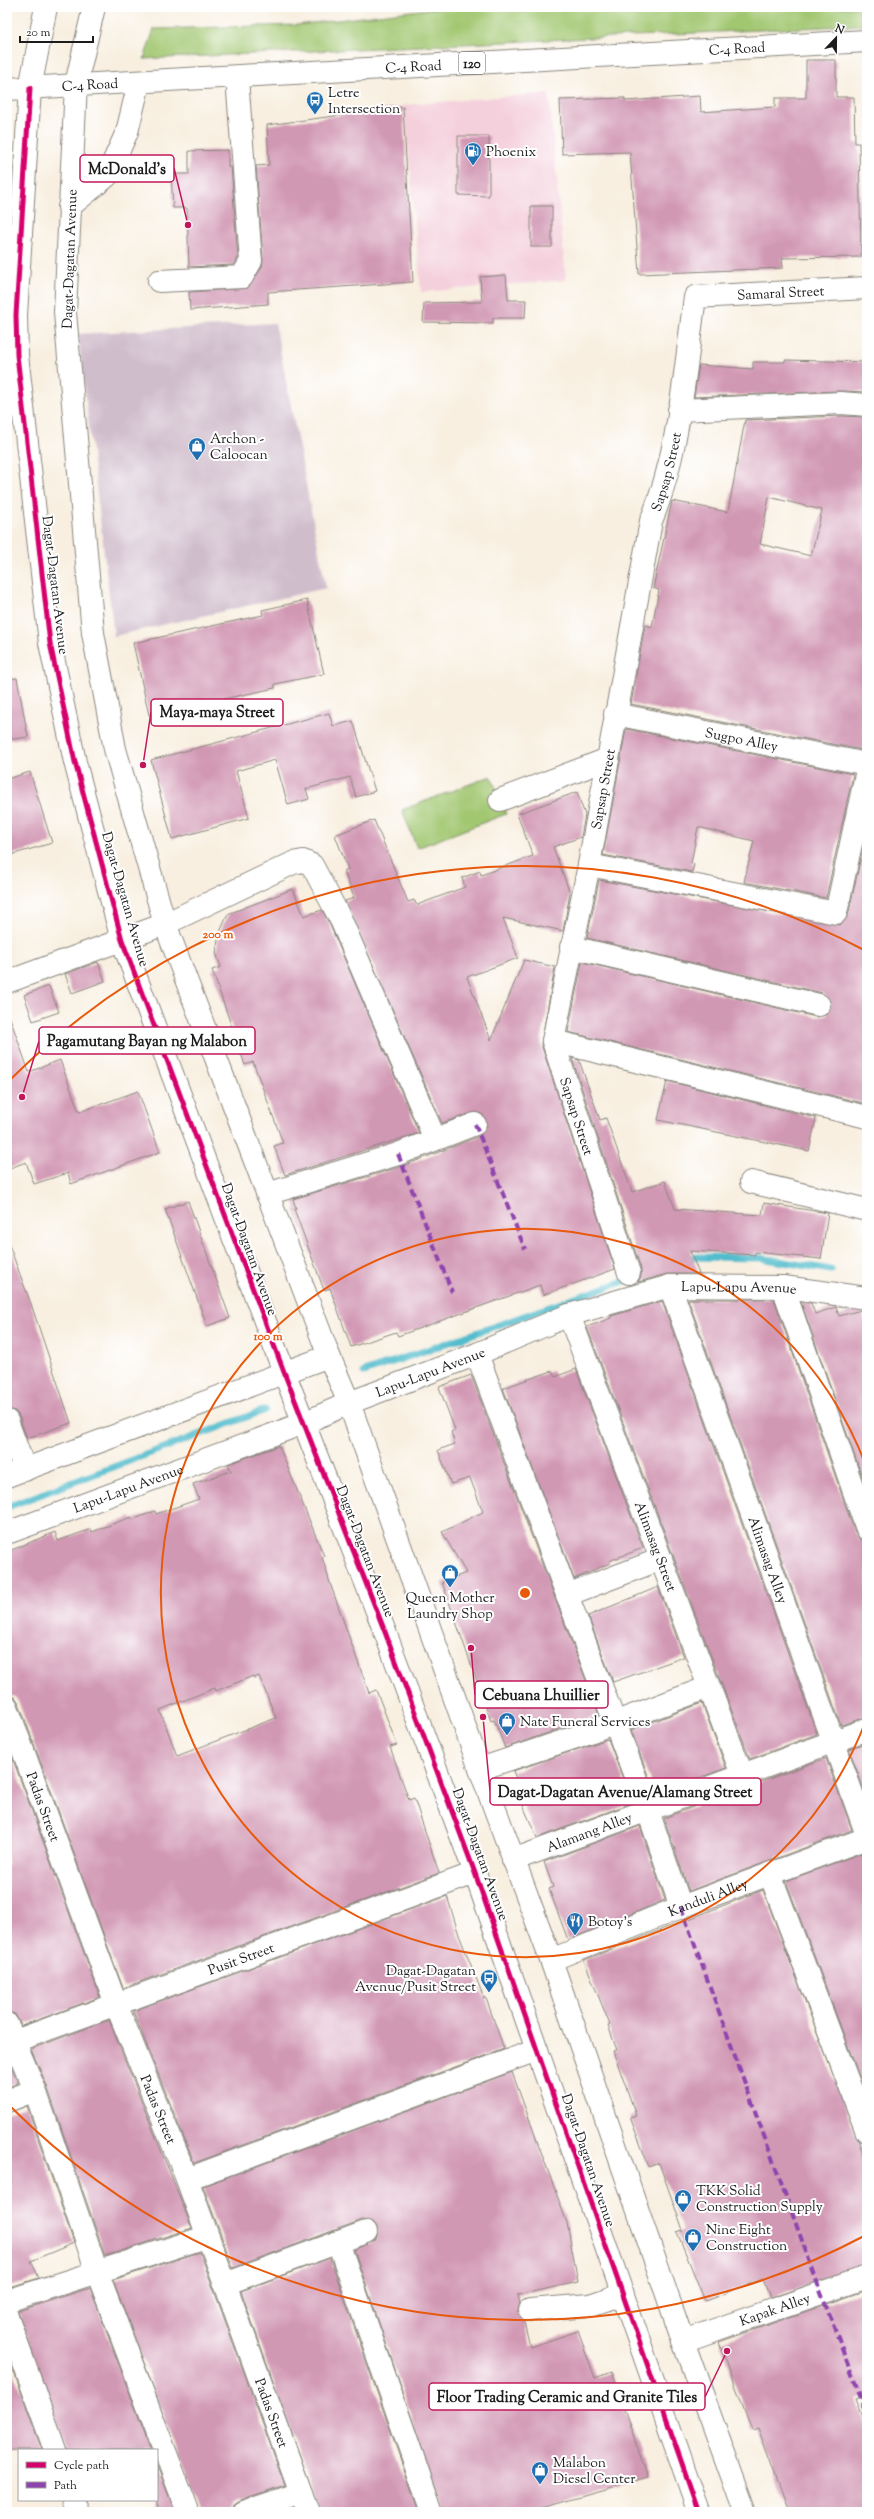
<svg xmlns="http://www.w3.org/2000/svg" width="874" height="2519" viewBox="0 0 874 2519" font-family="'Sorts Mill Goudy',serif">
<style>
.built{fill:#f4cfdc}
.industrial{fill:#d0bdcc}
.green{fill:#a2c771;stroke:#5f7246}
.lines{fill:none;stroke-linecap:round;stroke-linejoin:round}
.stream{stroke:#52bdcd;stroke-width:7}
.building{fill:#d198b4;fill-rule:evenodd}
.minor-casing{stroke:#8a867e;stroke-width:24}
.major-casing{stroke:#8a867e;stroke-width:24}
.highway-casing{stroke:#8a867e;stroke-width:24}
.minor{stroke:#fff;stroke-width:22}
.major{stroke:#fff;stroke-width:22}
.highway{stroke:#fff;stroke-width:22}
.quiet{stroke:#8e44ad;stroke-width:4;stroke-dasharray:8 4;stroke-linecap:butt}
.cycleway-casing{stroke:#fff;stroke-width:8}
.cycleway{stroke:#d6006c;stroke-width:5}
.ring{fill:none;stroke:#e8590c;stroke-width:2}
.labels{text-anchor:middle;stroke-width:4;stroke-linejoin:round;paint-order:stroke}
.shield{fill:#fff;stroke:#606060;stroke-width:1}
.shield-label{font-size:13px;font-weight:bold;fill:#1c1c1c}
.street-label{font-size:14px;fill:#1c1c1c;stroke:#fff}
.poi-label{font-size:14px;fill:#1c1c1c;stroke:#fff;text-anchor:start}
.centre{fill:#e8590c;stroke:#fff;stroke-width:2}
.ring-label{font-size:12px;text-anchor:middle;font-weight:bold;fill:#e8590c;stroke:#fff;stroke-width:4;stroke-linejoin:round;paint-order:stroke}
.leader{fill:none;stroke:#c2185b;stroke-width:1.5}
.callout-dot{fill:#c2185b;stroke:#fff;stroke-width:1.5}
.callout{fill:#fff;stroke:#c2185b;stroke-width:1.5}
.callout-label{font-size:15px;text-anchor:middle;font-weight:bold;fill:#1c1c1c}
</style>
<rect width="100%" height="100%" fill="#fff"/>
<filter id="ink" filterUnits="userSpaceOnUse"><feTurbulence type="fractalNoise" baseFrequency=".025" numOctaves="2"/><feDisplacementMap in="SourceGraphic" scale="8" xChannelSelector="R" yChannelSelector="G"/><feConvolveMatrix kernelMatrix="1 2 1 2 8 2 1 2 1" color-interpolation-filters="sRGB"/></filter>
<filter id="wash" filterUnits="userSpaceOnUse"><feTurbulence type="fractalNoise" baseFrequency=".012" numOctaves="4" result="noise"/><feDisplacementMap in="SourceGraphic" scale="16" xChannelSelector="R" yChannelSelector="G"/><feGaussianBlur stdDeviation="0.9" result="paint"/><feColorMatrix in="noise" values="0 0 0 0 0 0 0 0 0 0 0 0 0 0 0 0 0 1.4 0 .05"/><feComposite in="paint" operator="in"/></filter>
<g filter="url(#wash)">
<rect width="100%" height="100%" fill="#f8efe0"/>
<path class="built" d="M549,93L566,280L421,292L404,105Z"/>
<path class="industrial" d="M275,323L326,588L114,636L78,334Z"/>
<path class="green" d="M465,7H867V25L144,59L154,29L297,25L428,9Z
M491,776L506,814L417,848L402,810Z"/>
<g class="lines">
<path class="stream" d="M684,1260L693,1257L761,1258L831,1270
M364,1372L650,1272
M7,1507L265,1410"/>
</g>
<g id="blocks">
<path class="building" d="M806,60H836V97H854L855,143H859L861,257L782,258L783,268L639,274L630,152L562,154L560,100L625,98V101L700,96L701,112L775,107V98H806Z
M403,107L413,282L268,292V304L190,310L189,292L248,288L262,267L263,260L256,166L269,165L267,125Z
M458,136H489V196L458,195Z
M228,150V167H231L238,258L234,265L189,267L187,208H173L171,174H189V151Z
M531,206H552V247H531Z
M506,275L508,300H526L525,318H493V323L423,322L424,303L482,302L480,277Z
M785,360L867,362V392L840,391L694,397L699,365L753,369V362H785Z
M841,416L867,417V751L631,704L645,625L652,627L659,590L653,588L672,501L728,512L745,420ZM769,497L822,510L811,556L760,544Z
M307,600L324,674L275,684V688L149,715L133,643L263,615L262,610Z
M17,678L28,737L7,740V679Z
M329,713L333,726L353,721L375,791L356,797L350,777L306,789L309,799L288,805L275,760L236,771L249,818L172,839L151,760Z
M626,729L853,774L826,898L744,882L754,841L698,827L691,863L694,864L692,872L603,855Z
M30,772L52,843L7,856V779Z
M577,792L585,815L581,837L553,847L570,893L563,931L503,918L518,958L467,977L491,1040L524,960L555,967L541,1044L615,1269L543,1295L540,1285L398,1336L396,1332L351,1347L330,1288L324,1290L294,1209H296L293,1199L403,1166L480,1136L487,1126L483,1115L476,1112L442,1123L345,901L354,898L344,871L348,869L335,835L374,820L408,902L414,900L417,905L465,887L462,878L480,871L481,875L533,856L517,814Z
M867,829V1104L568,1032L582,962L816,1017L828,1014L831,1002L822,993L587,938L599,880L840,925L848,916Z
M293,889L304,916L322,910L330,925L419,1133L285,1175L274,1146L283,1143L253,1062L245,1065L212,970L221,967L216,953L219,934L228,914Z
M98,962L105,981L72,993L65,974Z
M49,986L59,1012L33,1021L24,995Z
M7,1018H10L29,1072L60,1060L79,1112L138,1091L160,1152L71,1184L68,1173L34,1184L26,1162L7,1169Z
M572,1058L579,1060L600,1120L606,1118L632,1192L665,1181L675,1209L762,1215L764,1203L828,1213L821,1259L755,1252V1255L690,1251L699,1274H667L638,1282L641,1276V1269Z
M667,1081L816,1118L809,1151L658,1120Z
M188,1201L230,1318L207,1326L165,1209Z
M7,1245H9L31,1304L71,1423L27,1438L19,1416L15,1411L7,1409Z
M688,1299H774L855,1533L859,1539L867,1541V1717L841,1725Z
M662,1301L817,1734L750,1759L587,1327L611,1318V1316Z
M801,1302L811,1303L815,1314L836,1307L839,1316L861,1310L867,1326V1491Z
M576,1369L643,1548L609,1561L610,1563L574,1579L503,1388L552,1371L555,1377Z
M471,1375L599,1715L505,1748L494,1720L491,1721L442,1582L466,1573L442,1532L483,1512L470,1478L451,1484L438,1450L455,1444L451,1432L455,1430L439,1387Z
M279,1446L324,1556L322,1557L330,1583L369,1693L376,1690L383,1708L397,1745L390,1747L409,1800L414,1798L439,1873L123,1988L19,1703L15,1697L7,1695V1552L55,1532L58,1541L91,1529L92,1532L131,1517L132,1520L155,1511L156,1514L199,1499L193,1484L231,1471L228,1464ZM253,1676L254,1678L259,1676L276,1718L177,1756L160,1710L215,1688L216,1691Z
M658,1587L684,1657L613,1682L588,1616Z
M702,1703L726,1768L655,1794L631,1730Z
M608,1739L632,1803L537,1838L516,1789L520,1788L513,1771Z
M867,1742V1798L849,1749Z
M7,1743L100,1997L21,2026L15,2014L7,2012Z
M826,1758L852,1830L689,1891L664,1818L740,1789H747L753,1785Z
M640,1826L665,1900L568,1940L549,1889L553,1887L544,1862Z
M867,1851V2075L860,2078L786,1881Z
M763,1890L867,2164V2265L770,2298L763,2279L705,2301L677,2232L683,2230L659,2163L649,2167L630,2117L636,2115L613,2051L617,2050L608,2026L610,2025L584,1960Z
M447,1896L459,1935L484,1998H486L504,2049L194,2163L133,2011Z
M109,2020L192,2228L105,2256L47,2086L31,2049Z
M7,2056L18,2083L7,2088Z
M512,2072L567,2223L578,2282L518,2295L520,2303L518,2311L524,2321L530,2347L578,2331L595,2378L611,2372L648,2477L525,2512H444L354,2250L376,2240L378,2228L374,2223L362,2220L233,2268L203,2186Z
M27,2106L74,2243L31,2261L39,2278L7,2288V2113Z
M200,2252L285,2485L240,2500L234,2504L232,2512H200L113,2280Z
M330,2258L419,2512H320L241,2291Z
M90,2288L151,2450H67L18,2311Z
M867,2290V2396L856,2400L867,2428V2512H789L758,2428L752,2430L719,2342Z
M7,2353L42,2450H7Z
M157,2466L175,2512H157Z"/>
</g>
</g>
<g filter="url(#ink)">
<use href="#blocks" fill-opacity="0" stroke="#8a867e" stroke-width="1"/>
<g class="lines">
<g class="minor-casing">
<g id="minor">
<path d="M69,207L107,176L127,132L139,83"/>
<path d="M159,281L242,277L251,261L237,78"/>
<path d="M679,410L841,403L867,405"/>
<path id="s1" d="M615,714L867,764"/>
<path d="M500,800L608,759"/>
<path d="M589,865L836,913L867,770"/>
<path d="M571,947L819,1005"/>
<path d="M7,982L165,924L293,863L303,861L312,865L341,920L435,1139"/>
<path d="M553,1041L867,1117"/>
<path d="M751,1182L867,1210"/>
<path d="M267,1194L398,1154L475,1124"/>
<path id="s2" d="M629,1273L553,1041L589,865L651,521C679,455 685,368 695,297L867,288"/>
<path id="s3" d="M670,1286L867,1835"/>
<path d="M783,1287L867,1529"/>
<path id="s4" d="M569,1315L743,1777"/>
<path d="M477,1354L648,1811L681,1907"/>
<path id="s5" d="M349,1403L477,1354L569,1315L670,1286L783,1287L867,1298"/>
<path d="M7,1421L25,1470"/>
<path d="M567,1595L661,1559"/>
<path id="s6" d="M7,1707L116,2004L187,2179L308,2512"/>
<path d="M480,1769L579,1736L709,1687"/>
<path id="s7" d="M513,1860L867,1729"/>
<path d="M770,1874L867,2132"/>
<path id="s8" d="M551,1960L681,1907L867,1838"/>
<path d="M7,2024L35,2090L97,2272L188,2512"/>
<path id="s9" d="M7,2044L475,1873"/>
<path d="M7,2101L35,2090"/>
<path d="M187,2179L537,2050"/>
<path d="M338,2242L432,2512"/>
<path d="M225,2284L366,2232"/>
<path d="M7,2301L206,2237"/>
<path d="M530,2310L590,2305L623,2294"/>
<path d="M7,2316L55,2450"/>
<path id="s10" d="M683,2341L867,2277"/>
<path d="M73,2500L78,2512"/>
<path d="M244,2512L301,2493"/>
</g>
</g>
<g class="major-casing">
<g id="major">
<path d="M46,7L30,88L16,315L17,355L50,643L75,762L122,940L284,1372L385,1632L475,1873L699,2512"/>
<path d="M94,7L76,84L65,312L93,633L115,749L165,924L329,1356L349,1403L480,1769L551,1960L683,2341L745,2512"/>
<path d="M7,1476L329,1356"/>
<path id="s11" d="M7,1533L304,1423L349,1403"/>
</g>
</g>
<g class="highway-casing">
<g id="highway">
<path id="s12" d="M7,89L867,41"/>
</g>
</g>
<use href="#minor" class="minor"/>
<use href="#major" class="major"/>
<use href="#highway" class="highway"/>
<path class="quiet" d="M475,1124L525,1249
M398,1154L452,1292
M681,1907L821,2293L867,2414"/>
<g class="cycleway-casing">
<path id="cycleway" d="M30,88L16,315L17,355L50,643L75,762L122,940L284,1372L385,1632L475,1873L699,2512"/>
</g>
<use href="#cycleway" class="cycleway"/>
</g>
</g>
<g class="ring">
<path d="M866 1720A364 364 0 1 1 866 1466"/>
<path d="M866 2235A727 727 0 0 1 11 2107M11 1079A727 727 0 0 1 866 951"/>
</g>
<defs>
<g id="bus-pin" transform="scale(0.9)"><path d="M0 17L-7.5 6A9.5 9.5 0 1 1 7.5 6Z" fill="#1f6fb2" stroke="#fff"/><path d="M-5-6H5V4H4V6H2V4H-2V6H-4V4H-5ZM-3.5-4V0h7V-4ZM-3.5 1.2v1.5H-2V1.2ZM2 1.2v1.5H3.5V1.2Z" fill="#fff"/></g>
<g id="fuel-pin" transform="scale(0.9)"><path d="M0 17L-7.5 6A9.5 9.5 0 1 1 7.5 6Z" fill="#1f6fb2" stroke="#fff"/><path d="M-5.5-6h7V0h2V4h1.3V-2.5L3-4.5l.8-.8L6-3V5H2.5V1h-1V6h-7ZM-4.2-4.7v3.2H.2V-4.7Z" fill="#fff"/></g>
<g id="shop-pin" transform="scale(0.9)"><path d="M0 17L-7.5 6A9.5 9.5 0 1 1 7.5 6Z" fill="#1f6fb2" stroke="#fff"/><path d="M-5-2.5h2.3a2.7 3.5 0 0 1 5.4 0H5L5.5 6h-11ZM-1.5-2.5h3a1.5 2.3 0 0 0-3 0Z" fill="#fff"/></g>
<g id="restaurant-pin" transform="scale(0.9)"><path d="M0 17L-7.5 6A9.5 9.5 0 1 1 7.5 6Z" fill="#1f6fb2" stroke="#fff"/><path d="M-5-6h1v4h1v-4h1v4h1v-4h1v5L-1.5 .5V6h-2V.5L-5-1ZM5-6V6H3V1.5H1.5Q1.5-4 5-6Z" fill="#fff"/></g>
</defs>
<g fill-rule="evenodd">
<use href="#bus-pin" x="315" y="100"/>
<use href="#fuel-pin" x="473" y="151"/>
<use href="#shop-pin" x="197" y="446"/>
<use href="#shop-pin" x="450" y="1573"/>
<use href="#shop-pin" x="507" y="1721"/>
<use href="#restaurant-pin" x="575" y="1921"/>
<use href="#bus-pin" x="489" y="1978"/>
<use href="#shop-pin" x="683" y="2198"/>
<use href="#shop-pin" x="693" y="2237"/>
<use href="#shop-pin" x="540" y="2470"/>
</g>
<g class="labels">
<rect class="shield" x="459" y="52" width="26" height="22" rx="3"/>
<g class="shield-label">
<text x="472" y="68">120</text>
</g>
<g class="street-label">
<text dy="5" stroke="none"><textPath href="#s12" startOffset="731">C-4 Road</textPath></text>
<text dy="5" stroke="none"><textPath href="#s12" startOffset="407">C-4 Road</textPath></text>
<text dy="5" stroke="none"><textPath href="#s12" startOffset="83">C-4 Road</textPath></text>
<text transform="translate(69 259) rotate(-88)" y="5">Dagat-Dagatan Avenue</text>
<text dy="5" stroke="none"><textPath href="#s2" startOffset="1088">Samaral Street</textPath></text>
<text dy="5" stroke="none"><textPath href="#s2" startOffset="825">Sapsap Street</textPath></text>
<text transform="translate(56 585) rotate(83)" y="5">Dagat-Dagatan Avenue</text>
<text dy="5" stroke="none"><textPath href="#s1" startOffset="129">Sugpo Alley</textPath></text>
<text dy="5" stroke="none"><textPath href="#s2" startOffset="501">Sapsap Street</textPath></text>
<text transform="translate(126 899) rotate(74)" y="5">Dagat-Dagatan Avenue</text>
<text transform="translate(577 1116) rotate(72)" y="5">Sapsap Street</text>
<text transform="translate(250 1249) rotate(70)" y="5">Dagat-Dagatan Avenue</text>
<text dy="5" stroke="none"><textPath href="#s5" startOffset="411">Lapu-Lapu Avenue</textPath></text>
<text dy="5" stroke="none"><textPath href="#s5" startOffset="87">Lapu-Lapu Avenue</textPath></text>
<text dy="5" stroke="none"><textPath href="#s11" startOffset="129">Lapu-Lapu Avenue</textPath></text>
<text dy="5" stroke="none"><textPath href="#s4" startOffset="247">Alimasag Street</textPath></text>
<text transform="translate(366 1551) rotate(69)" y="5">Dagat-Dagatan Avenue</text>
<text dy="5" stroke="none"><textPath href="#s3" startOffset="291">Alimasag Alley</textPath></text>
<text dy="5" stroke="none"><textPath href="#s6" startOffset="106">Padas Street</textPath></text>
<text dy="5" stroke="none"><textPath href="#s7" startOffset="81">Alamang Alley</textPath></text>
<text transform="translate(481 1854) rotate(70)" y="5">Dagat-Dagatan Avenue</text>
<text dy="5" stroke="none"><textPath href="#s8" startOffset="169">Kanduli Alley</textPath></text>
<text dy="5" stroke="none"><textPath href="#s9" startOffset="249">Pusit Street</textPath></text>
<text dy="5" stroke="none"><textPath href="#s6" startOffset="430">Padas Street</textPath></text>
<text transform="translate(589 2160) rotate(71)" y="5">Dagat-Dagatan Avenue</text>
<text dy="5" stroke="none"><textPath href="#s10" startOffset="97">Kapak Alley</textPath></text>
<text dy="5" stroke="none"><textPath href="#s6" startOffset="754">Padas Street</textPath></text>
</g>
<g class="poi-label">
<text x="328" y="97">Letre<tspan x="328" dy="16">Intersection</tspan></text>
<text x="486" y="156">Phoenix</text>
<text x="210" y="443">Archon -<tspan x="210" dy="16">Caloocan</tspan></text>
<text x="450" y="1602" text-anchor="middle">Queen Mother<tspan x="450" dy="16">Laundry Shop</tspan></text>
<text x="520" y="1726">Nate Funeral Services</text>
<text x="588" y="1926">Botoy's</text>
<text x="476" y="1975" text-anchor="end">Dagat-Dagatan<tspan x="476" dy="16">Avenue/Pusit Street</tspan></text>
<text x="696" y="2195">TKK Solid<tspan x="696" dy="16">Construction Supply</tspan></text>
<text x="706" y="2234">Nine Eight<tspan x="706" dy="16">Construction</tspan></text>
<text x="553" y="2467">Malabon<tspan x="553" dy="16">Diesel Center</tspan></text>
</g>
</g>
<circle cx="525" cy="1593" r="6" class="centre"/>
<g class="ring-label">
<text x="218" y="938">200 m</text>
<text x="268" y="1340">100 m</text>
</g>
<path class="leader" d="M188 225L174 168M143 765L151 712M22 1097L39 1041M471 1648L475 1695M483 1717L490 1791M727 2351L705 2397"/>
<g class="callout-dot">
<circle cx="188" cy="225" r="4"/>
<circle cx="143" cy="765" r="4"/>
<circle cx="22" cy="1097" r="4"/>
<circle cx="471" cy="1648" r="4"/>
<circle cx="483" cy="1717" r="4"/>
<circle cx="727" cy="2351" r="4"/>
</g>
<g class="callout">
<rect x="80" y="155" width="94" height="27" rx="4"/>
<rect x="151" y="699" width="132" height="27" rx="4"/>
<rect x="39" y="1027" width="216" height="27" rx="4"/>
<rect x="475" y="1681" width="133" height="27" rx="4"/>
<rect x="490" y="1778" width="271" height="27" rx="4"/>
<rect x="429" y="2383" width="276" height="27" rx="4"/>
</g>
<g class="callout-label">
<text x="127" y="174">McDonald's</text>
<text x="217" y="717">Maya-maya Street</text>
<text x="147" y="1046">Pagamutang Bayan ng Malabon</text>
<text x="541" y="1700">Cebuana Lhuillier</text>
<text x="625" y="1797">Dagat-Dagatan Avenue/Alamang Street</text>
<text x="567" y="2402">Floor Trading Ceramic and Granite Tiles</text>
</g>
<rect width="874" height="2519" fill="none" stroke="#fff" stroke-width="24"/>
<rect x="18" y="2449" width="140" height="52" fill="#ffffff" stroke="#a4a4a4"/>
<rect x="26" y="2462" width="20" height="6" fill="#d6006c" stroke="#a4a4a4"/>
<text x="54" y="2469" font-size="12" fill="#1c1c1c">Cycle path</text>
<rect x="26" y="2482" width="20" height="6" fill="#8e44ad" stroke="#a4a4a4"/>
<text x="54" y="2489" font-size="12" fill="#1c1c1c">Path</text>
<g transform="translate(836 38) rotate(22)" stroke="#ffffff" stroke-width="3" paint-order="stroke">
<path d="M0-3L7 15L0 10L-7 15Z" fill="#1c1c1c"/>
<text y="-6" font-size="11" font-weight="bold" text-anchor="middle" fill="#1c1c1c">N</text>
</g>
<path d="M20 36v6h73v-6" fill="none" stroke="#1c1c1c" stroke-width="2"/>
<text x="26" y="36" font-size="12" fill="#1c1c1c" stroke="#ffffff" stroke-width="3" paint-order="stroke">20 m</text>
</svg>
